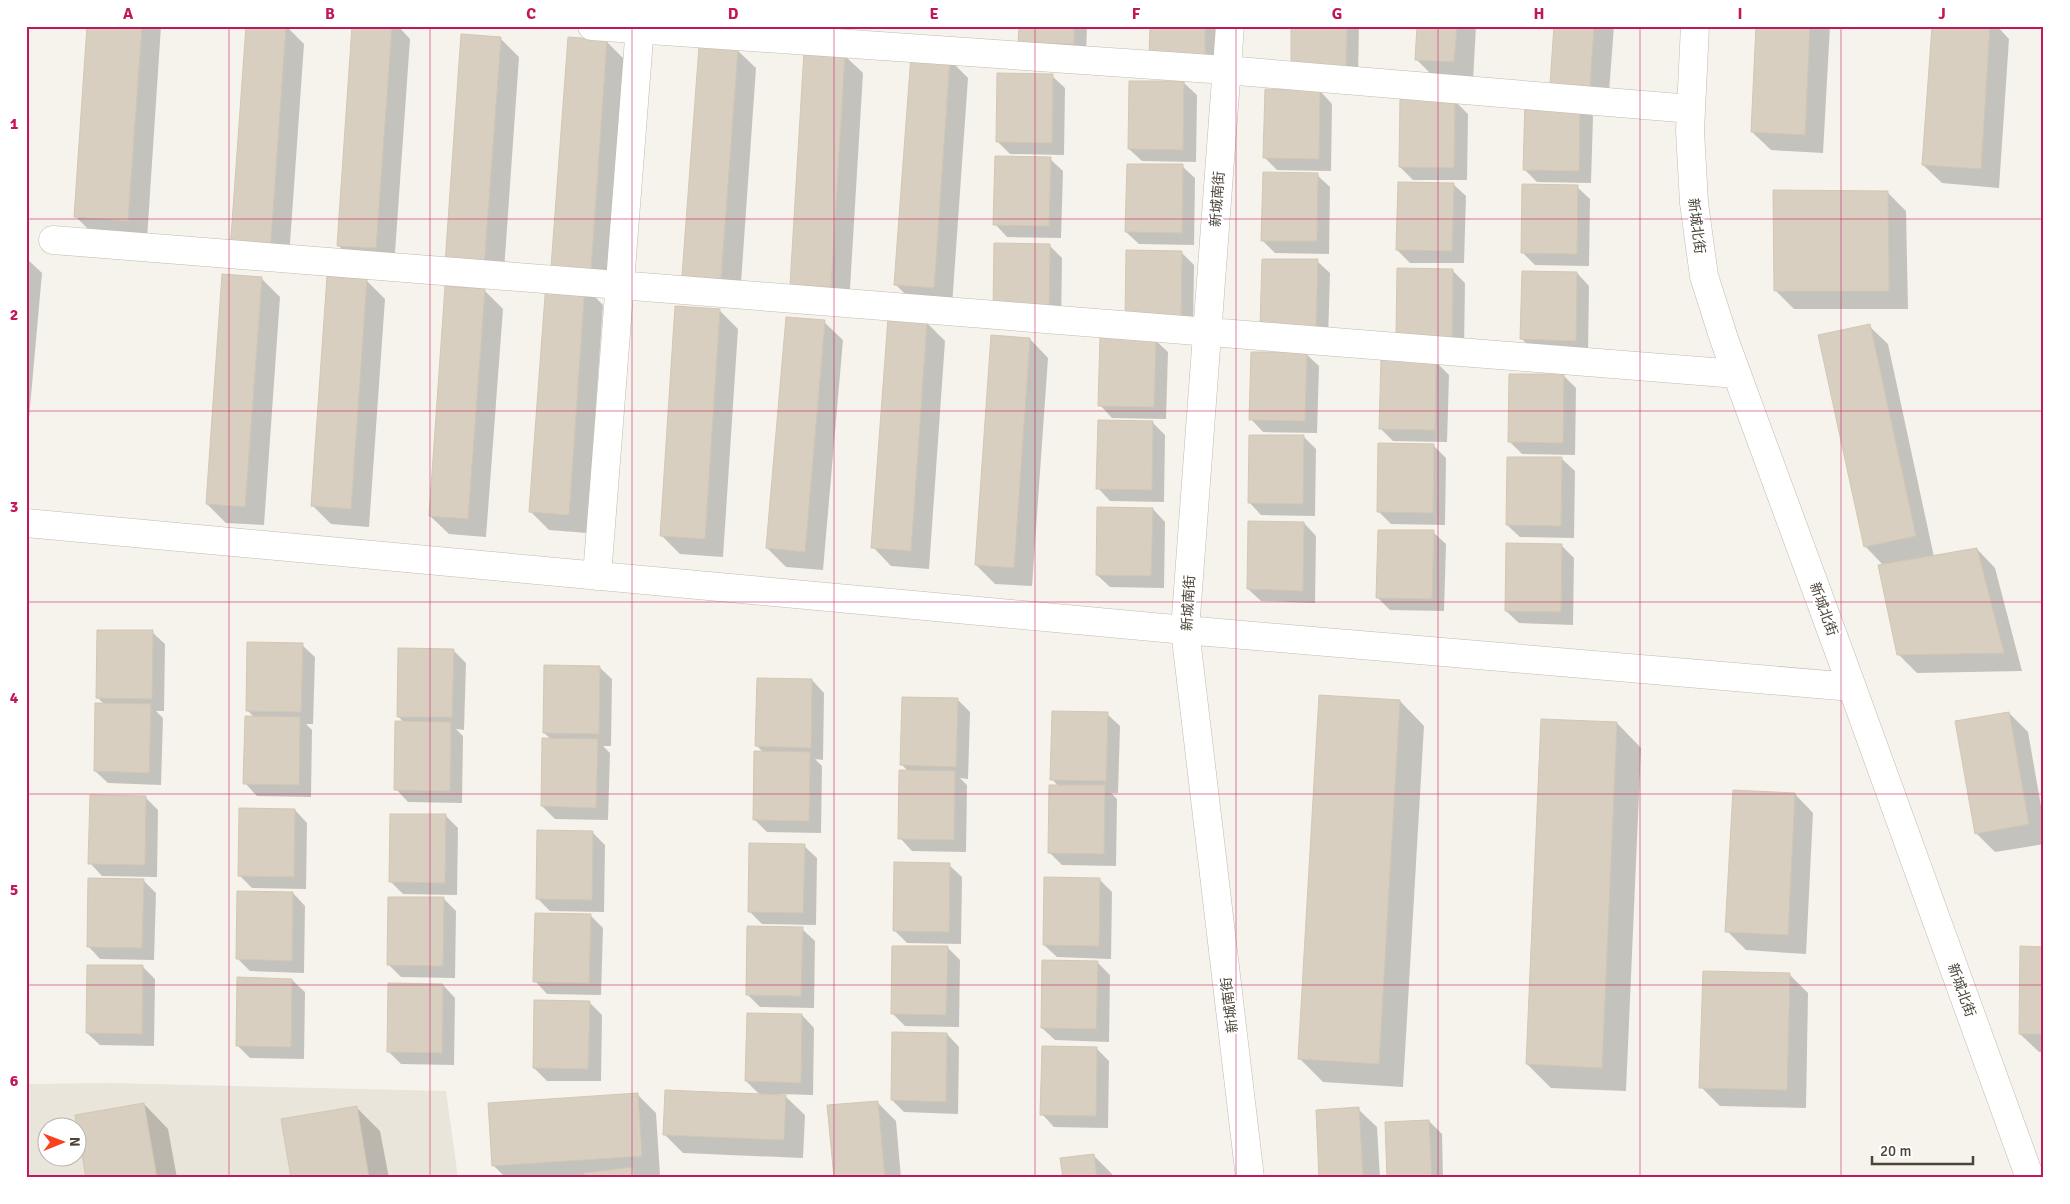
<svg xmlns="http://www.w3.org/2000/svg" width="2070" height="1204" viewBox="0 0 2070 1204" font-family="Signika,'Noto Sans SC',sans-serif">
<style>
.residential{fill:#eae5da;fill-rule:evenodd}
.shadow{fill:#0003}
.building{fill:#d8cfc1;stroke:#d3c7b4}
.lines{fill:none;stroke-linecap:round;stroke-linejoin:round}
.minor-casing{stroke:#c2bbae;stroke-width:29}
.minor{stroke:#fff;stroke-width:28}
.grid{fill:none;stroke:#c2185b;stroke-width:1;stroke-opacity:0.55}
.labels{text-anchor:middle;stroke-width:4;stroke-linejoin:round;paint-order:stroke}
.street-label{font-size:14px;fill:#4b4439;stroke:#fff}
.neatline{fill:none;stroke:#c2185b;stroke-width:2}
.grid-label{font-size:16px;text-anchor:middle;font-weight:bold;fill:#c2185b}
</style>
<rect width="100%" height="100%" fill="#f6f3ec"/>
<path class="residential" d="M110,1083L446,1091L458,1178H26V1084ZM48,1126H78V1156H48Z"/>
<path class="shadow" d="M88,26H161L147,239L94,235L75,216Z
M247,26H286L304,44L288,272L250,269Z
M353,26H398L410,39L394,267L357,264L338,245Z
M1020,26H1087L1086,56L1032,55Z
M1151,26H1218L1217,69Z
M1293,26H1359L1358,78L1292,64Z
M1418,26H1476L1473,81L1435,78L1416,59Z
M1556,26H1614L1608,105L1579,103L1593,116L1591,183L1537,182L1524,169L1571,103Z
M1757,26H1830L1823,153L1771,150L1752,132Z
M1933,26H1997L2009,39L1999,188L1942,183L1923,165Z
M500,38L519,57L503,285L465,283Z
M606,41L625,60L609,288L585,287L603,305L587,533L549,530L530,511L571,285Z
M737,50L756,68L740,297L702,294L683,275Z
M844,55L863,73L849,305L791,284Z
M949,59L968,78L952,306L914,303L896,285Z
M1052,76L1065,88L1064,155L1010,154L997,141Z
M1184,83L1197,95L1196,162L1142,161L1129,149Z
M1320,91L1332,104L1331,171L1277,170L1264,157Z
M1455,101L1468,114L1467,180H1413L1400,167Z
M1050,159L1063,171L1061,238L1007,237L995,224Z
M1182,166L1195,178L1194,245L1139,244L1126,232Z
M1317,175L1330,187L1329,254L1275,253L1262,240Z
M1453,184L1466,196L1464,263H1410L1397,250Z
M1577,187L1590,199L1589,266L1535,265L1522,252Z
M1887,192L1906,211L1908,309H1794L1775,290Z
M1049,245L1062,258L1061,325L995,311Z
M1181,252L1194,265L1193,332L1139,331Z
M26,258L42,273L26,452Z
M1317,261L1330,273L1328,340L1274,339Z
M1452,270L1465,283L1464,350L1397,336Z
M1577,273L1589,286L1588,353L1534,351L1522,339Z
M261,278L280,297L264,525L226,523L207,504Z
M366,280L385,299L369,527L331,524L313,506Z
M484,290L503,309L486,537L449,534L430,516Z
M719,310L738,329L723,557L680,554L661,535Z
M824,322L843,340L823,570L786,567L767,548Z
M926,322L945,341L929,569L891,566L873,547Z
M1869,326L1888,344L1934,557L1977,549L1995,568L2022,671L1917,673L1898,654L1884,566L1865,546Z
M1030,339L1048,358L1032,586L995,584L976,565Z
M1155,340L1168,352L1166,419L1112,418L1100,405Z
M1306,354L1319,366L1317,433L1263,432L1251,419Z
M1436,362L1449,375L1447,442L1393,441L1380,428Z
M1564,376L1576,388L1575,455L1522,454L1509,441Z
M1153,423L1165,435L1164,502L1110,501L1098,488Z
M1304,437L1316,449L1315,516L1261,515L1249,502Z
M1433,445L1446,458L1445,525L1391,524L1378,511Z
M1562,459L1575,471L1574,538L1520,537L1507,525Z
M1153,509L1165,522L1164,588L1110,587L1097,575Z
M1304,523L1316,536L1315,603L1261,601L1248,589Z
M1433,532L1446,544L1444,611L1390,610L1378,598Z
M1561,545L1574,558L1573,625L1519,623L1506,611Z
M152,632L165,644L164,711H156L163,718L161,785L108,783L95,771L104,704L98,698Z
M302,645L315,657L313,724H306L312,730L311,797L257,796L245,783L254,717L247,710Z
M453,650L466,663L464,730L456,729L463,736L462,803L408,802L396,789L404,723L398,716Z
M599,667L612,679L611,746H603L610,753L608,820L555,819L542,806L551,739L544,733Z
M812,680L824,693L823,760L815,759L822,766L821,833L767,832L754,819L764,753L757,746Z
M957,699L970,712L968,779L960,778L967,785L966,852L912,851L900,838L909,772L902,765Z
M1400,701L1424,726L1403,1087L1323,1082L1299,1058Z
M2009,713L2028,732L2044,823V844L1995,852L1976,833Z
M1107,714L1120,726L1118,793H1111L1117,799L1116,866L1062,865L1050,853L1058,786L1052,779Z
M1617,723L1641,748L1626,1091L1551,1088L1527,1064Z
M1795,794L1813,813L1806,954L1746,950L1727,931Z
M145,797L158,810L157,877L102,876L90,863Z
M295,810L307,823L306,889L252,888L240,876Z
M446,816L458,828L457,895L403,894L391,882Z
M592,832L605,845L604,912L550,911L537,898Z
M804,846L817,858L816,925L762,924L749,911Z
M949,865L962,877L961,944L907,943L894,930Z
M1099,879L1112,892L1111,959L1057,957L1044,945Z
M143,880L156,893L154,960L100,959L88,946Z
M293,893L305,906L304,973L250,971L238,959Z
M444,899L456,911L455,978L401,977L389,965Z
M590,915L603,928L601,995L547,994L535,981Z
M802,929L815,941L814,1008L760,1007L747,994Z
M948,948L960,960L959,1027L905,1026L892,1013Z
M2044,948V1052H2039L2020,1034Z
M1097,962L1110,975L1109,1042L1055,1040L1042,1028Z
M143,967L155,979L154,1046L100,1045L87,1033Z
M1789,974L1808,993L1806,1108L1720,1106L1701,1087Z
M292,980L305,992L304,1059L250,1058L237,1045Z
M443,985L455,998L454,1065L401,1064L388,1051Z
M589,1002L602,1015L601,1081H547L534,1068Z
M802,1015L814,1028L813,1095L778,1094V1096L786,1097L805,1115L803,1158L683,1153L664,1134L761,1096L746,1081Z
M947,1034L959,1047L958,1114L904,1112L892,1100Z
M1097,1049L1109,1061L1108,1128L1054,1127L1042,1114Z
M637,1094L656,1113L660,1175L640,1176L642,1178H506L493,1165Z
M877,1102L896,1121L901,1178H835Z
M144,1104L168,1129L177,1178H87Z
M356,1107L380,1131L389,1178H292Z
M1358,1109L1377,1127L1380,1178H1321Z
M1429,1121L1442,1134L1443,1178H1389Z
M1094,1156L1112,1174L1113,1178H1064Z"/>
<path class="building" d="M87,26H142L128,221L74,217Z
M246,26H286L270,254L230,251Z
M352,26H392L376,248L337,246Z
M1019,26H1074V44L1018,43Z
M1150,26H1205V57L1149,56Z
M1291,26H1347L1346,66L1291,64Z
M1417,26H1457L1454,62L1415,60Z
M1554,26H1594L1590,87L1550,84Z
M1756,26H1810L1805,135L1751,132Z
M1932,26H1990L1981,169L1922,165Z
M461,34L501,37L484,267L445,264Z
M568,37L607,40L591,270L551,267Z
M699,46L738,48L721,279L682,276Z
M804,51L845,53L831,287L790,285Z
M911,55L950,58L934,288L894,285Z
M997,73L1053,74L1052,143L996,142Z
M1129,81H1184L1183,150L1128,149Z
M1265,89L1320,90L1319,159L1263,158Z
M1400,99L1455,100L1454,168L1399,167Z
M1525,101L1580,102L1579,171L1523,170Z
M995,156L1051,157L1049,226L993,225Z
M1127,164H1183L1182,233L1125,232Z
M1263,172L1318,173L1317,241H1261Z
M1398,182L1454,183L1452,251L1396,250Z
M1522,184L1578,185L1577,254L1521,253Z
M1773,190L1888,191L1889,291H1774Z
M994,243L1050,244L1049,313L993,311Z
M1126,250L1182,251L1181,320L1125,319Z
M1262,259H1318L1316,328L1260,327Z
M1397,268L1453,269L1452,338L1396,337Z
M1522,271L1577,272L1576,341L1520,339Z
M222,274L262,277L245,507L206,504Z
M327,276L367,279L351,509L311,506Z
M546,282L585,285L569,515L529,512Z
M445,286L485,289L468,519L429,516Z
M675,306L720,309L705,539L660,536Z
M786,317L825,320L805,552L766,548Z
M888,318L927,321L911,551L871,548Z
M1870,324L1916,536L1864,547L1818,335Z
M991,335L1030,338L1014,568L975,565Z
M1100,337L1156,338L1154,407L1098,406Z
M1251,352H1307L1305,421L1249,420Z
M1381,360L1436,361L1435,430L1379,429Z
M1509,374H1564L1563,443L1508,442Z
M1098,420L1153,421L1152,490L1096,489Z
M1249,435H1304L1303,504L1248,503Z
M1378,443L1434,444L1433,513L1377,512Z
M1507,457H1562L1561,526L1506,525Z
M1097,507L1153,508L1151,576L1096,575Z
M1248,521L1304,522L1303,591L1247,589Z
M1378,530H1434L1432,599L1376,598Z
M1506,543L1562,544L1561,612L1505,611Z
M1977,548L2004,653L1897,655L1878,565Z
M97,630H153L152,699L96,698Z
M247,642L303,643L301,712L246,711Z
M398,648L454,649L452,717H397Z
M544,665L600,666L599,734L543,733Z
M757,678L812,679L811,748L755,746Z
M1319,695L1400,700L1379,1064L1298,1059Z
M902,697L958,698L956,767L900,765Z
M95,703L151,704L149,773L94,771Z
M1052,711L1108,712L1106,781L1050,780Z
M2009,712L2029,824L1975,834L1955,721Z
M245,716L300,717L299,785L243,784Z
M1541,719L1617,722L1602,1068L1526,1064Z
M395,721L451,722L450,791L394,790Z
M542,738L598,739L596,808L541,806Z
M754,751L810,752L809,821L753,820Z
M899,770L955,771L954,840L898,839Z
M1049,785H1105L1104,854L1048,853Z
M1733,790L1795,793L1788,935L1725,932Z
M90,795L146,796L145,865L88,864Z
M239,808L295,809L294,877L238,876Z
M390,814H446L445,883L389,882Z
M537,830L593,831L592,900L536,899Z
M749,843L805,844L803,913L748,912Z
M894,862L950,863L949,932L893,931Z
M1044,877L1100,878L1099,946L1043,945Z
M88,878L144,879L142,948L87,947Z
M237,891L293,892L292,961L236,959Z
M388,897H444L443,966L387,965Z
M535,913L591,914L589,983L533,982Z
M747,926L803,927L801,996L746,995Z
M892,946H948L946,1015L891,1014Z
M2020,946L2044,947V1034H2019Z
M1042,960L1098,961L1096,1029L1041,1028Z
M87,965H143L142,1034L86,1033Z
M1703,971L1790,973L1787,1090L1699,1088Z
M237,977L292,979L291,1047L236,1046Z
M388,983L443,984L442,1053L387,1052Z
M534,1000L590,1001L588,1069L533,1068Z
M747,1013L802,1014L801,1083L745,1081Z
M892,1032L947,1033L946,1102L891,1100Z
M1042,1046L1097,1047L1096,1116L1040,1115Z
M665,1090L786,1095L784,1140L663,1135Z
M638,1093L642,1156L492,1166L488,1103Z
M878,1101L885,1178H834L827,1105Z
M144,1103L157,1178H86L75,1115Z
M357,1106L369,1178H291L281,1119Z
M1359,1107L1363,1178H1319L1316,1110Z
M1429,1120L1432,1178H1387L1385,1122Z
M1094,1154L1097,1178H1063L1060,1158Z
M633,1167L634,1178H585L584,1173Z"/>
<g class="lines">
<g class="minor-casing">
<path id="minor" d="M592,26L1226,70L1691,109
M1230,26L1185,630L1250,1178
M1695,26L1690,131L1694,203L1704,276L1724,339L1852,687L2030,1178
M53,240L1737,374
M26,523L1185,630L1852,687
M597,576L640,26"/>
</g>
<use href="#minor" class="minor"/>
</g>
<path class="grid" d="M229,26V1178M430,26V1178M632,26V1178M834,26V1178M1035,26V1178M1236,26V1178M1438,26V1178M1640,26V1178M1841,26V1178M26,219H2044M26,411H2044M26,602H2044M26,794H2044M26,985H2044"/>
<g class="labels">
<g class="street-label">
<text transform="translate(1217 199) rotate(-86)" y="5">新城南街</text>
<text transform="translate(1697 226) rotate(83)" y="5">新城北街</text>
<text transform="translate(1188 603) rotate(-87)" y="5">新城南街</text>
<text transform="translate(1824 609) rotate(70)" y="5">新城北街</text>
<text transform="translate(1962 990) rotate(70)" y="5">新城北街</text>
<text transform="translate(1229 1005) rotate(-97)" y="5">新城南街</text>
</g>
</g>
<rect width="2070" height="1204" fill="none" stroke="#ffffff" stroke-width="55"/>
<g transform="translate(62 1142) rotate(89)"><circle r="24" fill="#ffffff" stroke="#b7b4b0"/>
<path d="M0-4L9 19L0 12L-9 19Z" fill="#fc3f1d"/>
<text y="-8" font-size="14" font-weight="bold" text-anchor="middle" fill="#4b4439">N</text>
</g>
<path d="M1872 1156v8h101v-8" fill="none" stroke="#4b4439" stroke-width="2.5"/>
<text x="1880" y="1156" font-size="15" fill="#4b4439" stroke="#ffffff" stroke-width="4" paint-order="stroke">20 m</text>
<rect x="28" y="28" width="2014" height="1148" class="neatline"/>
<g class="grid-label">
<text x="128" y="19">A</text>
<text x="330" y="19">B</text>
<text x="531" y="19">C</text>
<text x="733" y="19">D</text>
<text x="934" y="19">E</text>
<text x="1136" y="19">F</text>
<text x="1337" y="19">G</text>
<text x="1539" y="19">H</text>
<text x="1740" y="19">I</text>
<text x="1942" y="19">J</text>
<text x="14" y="129">1</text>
<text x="14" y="320">2</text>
<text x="14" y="512">3</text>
<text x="14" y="703">4</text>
<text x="14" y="895">5</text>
<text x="14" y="1086">6</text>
</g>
</svg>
